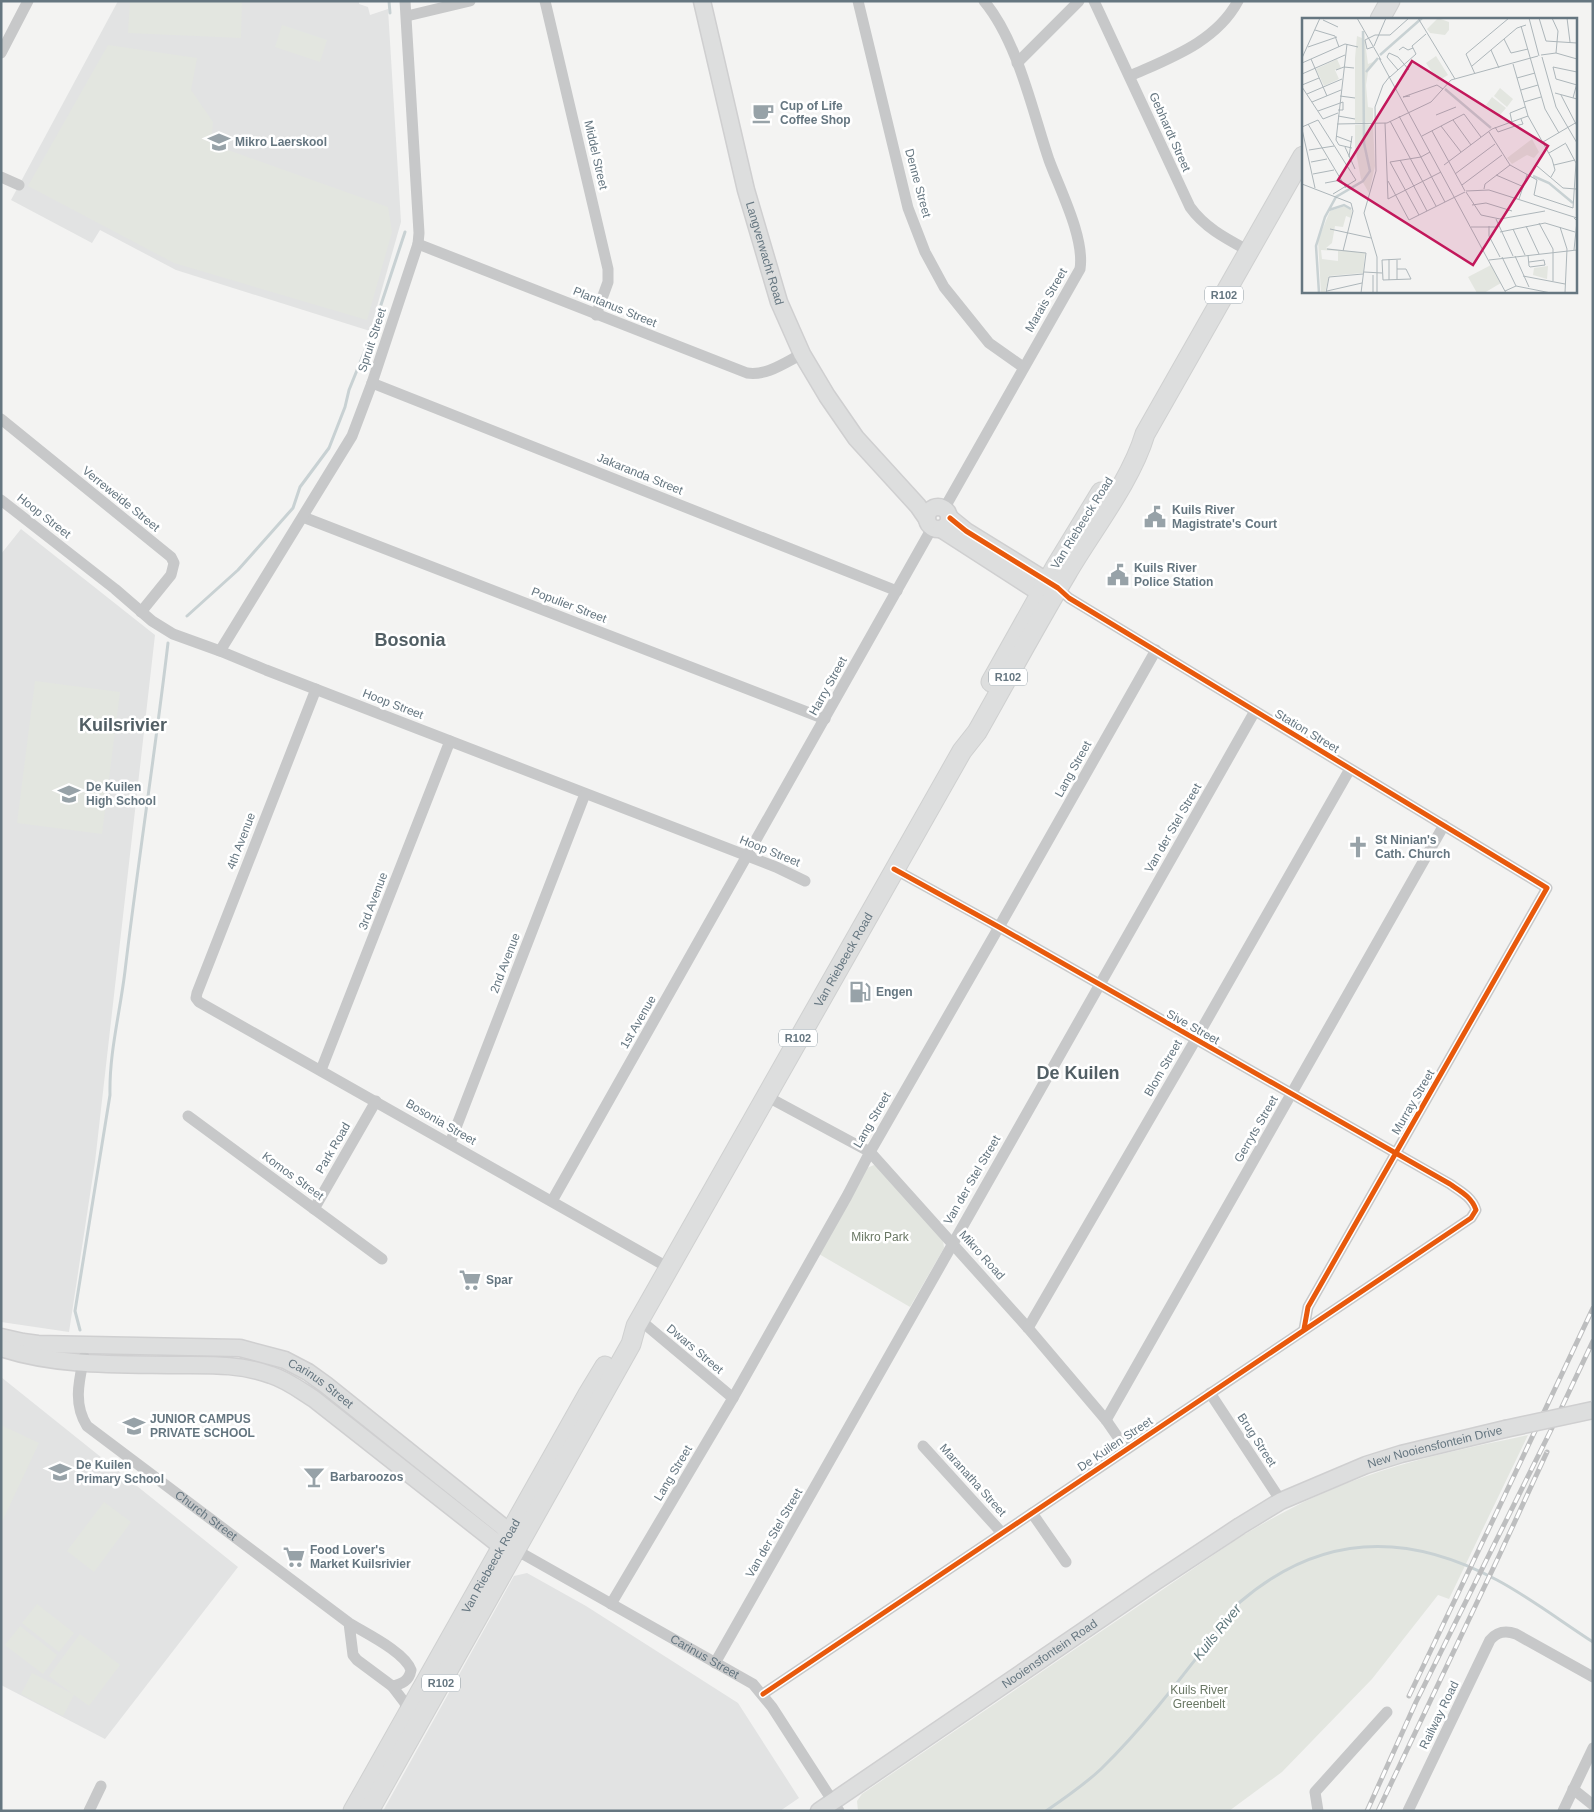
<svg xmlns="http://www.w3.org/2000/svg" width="1594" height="1812" viewBox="0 0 1594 1812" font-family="Arial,sans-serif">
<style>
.built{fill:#e2e3e3}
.green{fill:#e3e6e0}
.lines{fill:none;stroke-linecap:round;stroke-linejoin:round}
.stream{stroke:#c8d1d3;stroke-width:3}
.secondary-casing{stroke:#cfcfd0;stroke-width:19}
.primary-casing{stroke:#cfd0d0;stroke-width:21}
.street{stroke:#c7c8c9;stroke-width:11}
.secondary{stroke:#dddede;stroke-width:16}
.primary{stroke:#dddede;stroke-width:19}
.rail-casing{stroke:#bdbebf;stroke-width:5}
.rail{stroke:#fff;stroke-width:3;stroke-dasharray:9;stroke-linecap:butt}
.secondary-bridge-casing{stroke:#cfcfd0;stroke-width:19;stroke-linecap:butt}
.secondary-bridge{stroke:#dddede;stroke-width:16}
.cycleway-casing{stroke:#fff;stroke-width:8}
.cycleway{stroke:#e8590c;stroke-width:5}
.labels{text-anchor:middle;stroke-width:5;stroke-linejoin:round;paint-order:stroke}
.shield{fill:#fff;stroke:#939fa6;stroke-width:1}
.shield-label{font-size:11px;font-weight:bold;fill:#657680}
.poi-label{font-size:12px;font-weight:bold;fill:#657680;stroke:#fff;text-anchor:start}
.street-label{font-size:12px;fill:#657680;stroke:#fff}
.park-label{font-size:12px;fill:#697763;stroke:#fff}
.water-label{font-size:14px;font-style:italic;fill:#60787d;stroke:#fff}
.district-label{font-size:18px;font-weight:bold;fill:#525f65;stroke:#fff}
.inset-river{fill:none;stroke:#c8d1d3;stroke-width:2.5}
.inset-road{fill:none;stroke:#adb6ba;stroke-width:1}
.view{fill:#c2185b;fill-opacity:0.15;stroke:#c2185b;stroke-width:2.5}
.inset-edge{fill:none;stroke:#657680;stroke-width:2.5}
</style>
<rect width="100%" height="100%" fill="#f3f3f2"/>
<path class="built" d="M118,1H359V4L368,7L370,15L388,9L401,222L370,331L176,270L100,230L92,243L11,200Z
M21,529L155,635L95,1162L69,1332L1,1322V554Z
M1,1377L238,1567L105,1739L1,1685Z
M527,1573L586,1606L738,1703L799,1798L780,1811H383L514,1576Z"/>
<path class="green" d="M130,1H242L241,38L128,33Z
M282,25L327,40L320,62L275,47Z
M108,45L197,58L191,90L213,122L211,144L388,207L392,232L367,320L174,263L28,186Z
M35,681L120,692L102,834L17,823Z
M874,1165L876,1166L943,1240L944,1248L910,1307L819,1254L867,1168Z
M1,1425L39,1443L1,1524Z
M1528,1435L1449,1599L1438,1595L1372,1679L1282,1772L1229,1811H858L857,1801L862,1794L1234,1541C1274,1516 1316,1494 1361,1478C1415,1458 1472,1447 1528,1435Z
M104,1502L131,1522L94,1572L67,1551Z
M37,1604L74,1633L59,1652L22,1623Z
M20,1626L57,1655L43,1674L5,1645Z
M80,1634L120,1665L89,1706L74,1695L63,1716L21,1694L32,1673L73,1694L49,1676Z"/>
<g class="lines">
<path class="stream" d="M389,1L390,13
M187,616L238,570L293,508L300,487L329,448L345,407L349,390L370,338L405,232
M80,1330L75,1311L110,1095C109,1053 120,1013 125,971C138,862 155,753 168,643
M1046,1811C1065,1798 1084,1785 1101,1769C1153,1718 1195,1659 1240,1602C1320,1533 1406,1531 1497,1580C1529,1597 1562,1622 1593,1642"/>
<g class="secondary-casing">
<g id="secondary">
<path id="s3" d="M702,1L746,190L779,302L802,354L827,396L856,438L918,506L927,519"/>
<circle cx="938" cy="518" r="11"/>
<path d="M950,518L966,531L1058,588"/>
<path d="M941,529L1051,600"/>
<path id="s4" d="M1,1337L23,1342L38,1344L240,1348L285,1360L308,1372L326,1385L502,1526L518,1543"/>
<path d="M1,1348C59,1367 120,1364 180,1365C211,1365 241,1364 271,1375C287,1380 300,1390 314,1399L511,1554"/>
<path id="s5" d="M819,1811L1155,1582L1240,1526L1281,1501L1366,1465L1401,1454L1505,1429"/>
</g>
</g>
<g class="primary-casing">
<g id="primary">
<path d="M1380,19L1390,1"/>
<path d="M991,682L1056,566L1101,492"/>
<path id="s6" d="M353,1811L588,1394L605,1366"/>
<path id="s7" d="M369,1811L631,1344L636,1326L962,751L977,732C1007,679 1036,625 1067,573C1092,530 1131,481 1145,434L1303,156"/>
</g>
</g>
<g class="street">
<path d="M545,1L608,269V282L596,315"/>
<path d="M858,1L908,208L925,252L944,287L989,343L1023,367"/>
<path d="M1094,1L1190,207C1205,228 1227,239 1249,251"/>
<path d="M407,16L470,1"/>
<path d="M1,53L28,1"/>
<path d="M1017,63L1079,1"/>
<path d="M1130,76C1170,58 1216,42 1238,1"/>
<path d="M1,177L19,185"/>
<path d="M418,244L747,373C767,376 784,363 802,354"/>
<path d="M372,383L897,591"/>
<path d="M1,419L171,557L174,563L171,575L141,612"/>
<path d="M1,500L115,589L152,621L173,634L220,651L266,670L776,867L805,881"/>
<path d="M944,509L1080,269C1085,238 1060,190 1049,160C1032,110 1018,42 984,1"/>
<path d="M303,517L825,719"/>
<path d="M1058,588L1069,598L1547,888L1308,1307L1304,1329"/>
<path d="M220,651L352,436L372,383L418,244L419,233L405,1"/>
<path d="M316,689L197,993L196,998L199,1002L669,1268"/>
<path d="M321,1070L450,741"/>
<path d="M766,1096L870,1152L1028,1328L1106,1420L1126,1449"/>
<path d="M188,1116L382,1259"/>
<path d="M450,1143L585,794"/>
<path d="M552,1201L932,528"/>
<path d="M314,1209L376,1101"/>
<path d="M640,1320L733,1398"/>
<path d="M1028,1328L1196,1039L1350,769"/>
<path id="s1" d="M84,1357C79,1381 73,1404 87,1426L349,1623C365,1633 405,1652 411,1670C409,1681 402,1684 392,1686L357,1660L353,1655L349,1623"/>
<path d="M1210,1393L1281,1501"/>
<path d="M1106,1420L1444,825"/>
<path d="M923,1446L1002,1533"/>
<path d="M1032,1513L1066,1562"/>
<path id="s2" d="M513,1556L523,1554L753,1684L772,1707L839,1811"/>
<path d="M611,1604L733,1398L847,1196L870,1152L999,927L1156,650"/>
<path d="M715,1663L1255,711"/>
<path d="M392,1686L405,1703L407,1715"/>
<path d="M763,1694L1471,1218L1476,1210C1472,1197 1460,1191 1450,1184L999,927L894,869"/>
<path d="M1573,1789L1593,1805"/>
<path d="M89,1811L101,1786"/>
<path d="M1318,1811L1315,1792L1387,1712"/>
<path d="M1408,1811L1490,1640C1497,1632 1505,1630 1516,1634L1593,1677"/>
<path d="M1563,1811L1593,1748"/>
</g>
<use href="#secondary" class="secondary"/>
<use href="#primary" class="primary"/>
<g class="rail-casing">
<path id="rail" d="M1409,1696L1503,1499L1593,1308
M1367,1811L1416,1702L1551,1430L1593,1341
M1378,1811L1499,1556L1547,1452"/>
</g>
<use href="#rail" class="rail"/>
<g class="secondary-bridge-casing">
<path id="secondary-bridge" d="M1505,1429L1593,1410"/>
</g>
<use href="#secondary-bridge" class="secondary-bridge"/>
<g class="cycleway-casing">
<path id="cycleway" d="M950,518L966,531L1058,588L1069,598L1547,888L1308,1307L1304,1329
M763,1694L1471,1218L1476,1210C1472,1197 1460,1191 1450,1184L999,927L894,869"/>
</g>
<use href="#cycleway" class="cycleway"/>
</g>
<defs>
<g id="cafe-bare" transform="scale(1.725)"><path d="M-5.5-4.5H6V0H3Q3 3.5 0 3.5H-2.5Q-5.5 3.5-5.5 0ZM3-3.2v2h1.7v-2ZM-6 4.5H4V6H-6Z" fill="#97a2a8" stroke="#fff" stroke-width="2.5" paint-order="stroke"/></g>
<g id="school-bare" transform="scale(1.725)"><path d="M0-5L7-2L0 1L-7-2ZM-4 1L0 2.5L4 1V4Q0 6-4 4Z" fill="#97a2a8" stroke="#fff" stroke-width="2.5" paint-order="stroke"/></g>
<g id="civic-bare" transform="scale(1.725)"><path d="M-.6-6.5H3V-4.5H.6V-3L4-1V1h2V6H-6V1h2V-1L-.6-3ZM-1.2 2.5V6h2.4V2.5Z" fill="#97a2a8" stroke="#fff" stroke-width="2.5" paint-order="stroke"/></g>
<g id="church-bare" transform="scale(1.725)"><path d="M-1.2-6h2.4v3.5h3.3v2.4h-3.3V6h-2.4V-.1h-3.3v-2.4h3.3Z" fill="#97a2a8" stroke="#fff" stroke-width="2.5" paint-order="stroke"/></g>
<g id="fuel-bare" transform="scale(1.725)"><path d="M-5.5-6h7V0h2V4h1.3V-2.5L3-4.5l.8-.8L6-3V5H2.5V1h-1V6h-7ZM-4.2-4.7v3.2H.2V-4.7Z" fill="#97a2a8" stroke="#fff" stroke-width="2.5" paint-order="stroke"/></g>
<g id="supermarket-bare" transform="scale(1.725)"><path d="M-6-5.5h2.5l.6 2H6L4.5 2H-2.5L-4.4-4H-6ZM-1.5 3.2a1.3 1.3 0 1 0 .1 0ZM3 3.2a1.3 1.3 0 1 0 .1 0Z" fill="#97a2a8" stroke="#fff" stroke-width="2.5" paint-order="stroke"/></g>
<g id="bar-bare" transform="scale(1.725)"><path d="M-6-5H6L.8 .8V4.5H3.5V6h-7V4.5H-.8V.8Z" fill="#97a2a8" stroke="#fff" stroke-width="2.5" paint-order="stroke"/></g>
</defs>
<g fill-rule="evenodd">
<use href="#cafe-bare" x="763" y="113"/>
<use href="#school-bare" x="219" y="142"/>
<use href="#civic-bare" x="1155" y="517"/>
<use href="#civic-bare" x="1118" y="575"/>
<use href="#school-bare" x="69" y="794"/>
<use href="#church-bare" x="1358" y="847"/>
<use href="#fuel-bare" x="860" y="992"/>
<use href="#supermarket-bare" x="470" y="1280"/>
<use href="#school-bare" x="134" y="1426"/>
<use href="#school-bare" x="60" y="1472"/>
<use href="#bar-bare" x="314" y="1477"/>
<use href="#supermarket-bare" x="294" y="1557"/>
</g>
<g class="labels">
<g class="shield">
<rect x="1205" y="286.5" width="38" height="17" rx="4"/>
<rect x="989" y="668.5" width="38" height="17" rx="4"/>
<rect x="779" y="1029.5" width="38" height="17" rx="4"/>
<rect x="422" y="1674.5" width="38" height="17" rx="4"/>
</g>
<g class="shield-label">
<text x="1224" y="299">R102</text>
<text x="1008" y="681">R102</text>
<text x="798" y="1042">R102</text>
<text x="441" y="1687">R102</text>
</g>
<g class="poi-label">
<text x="780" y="110">Cup of Life<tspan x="780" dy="14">Coffee Shop</tspan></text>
<text x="235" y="146">Mikro Laerskool</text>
<text x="1172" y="514">Kuils River<tspan x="1172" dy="14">Magistrate's Court</tspan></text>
<text x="1134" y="572">Kuils River<tspan x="1134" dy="14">Police Station</tspan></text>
<text x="86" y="791">De Kuilen<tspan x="86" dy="14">High School</tspan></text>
<text x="1375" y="844">St Ninian's<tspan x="1375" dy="14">Cath. Church</tspan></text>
<text x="876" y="996">Engen</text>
<text x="486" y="1284">Spar</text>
<text x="150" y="1423">JUNIOR CAMPUS<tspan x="150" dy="14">PRIVATE SCHOOL</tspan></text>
<text x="76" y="1469">De Kuilen<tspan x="76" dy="14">Primary School</tspan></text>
<text x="330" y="1481">Barbaroozos</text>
<text x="310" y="1554">Food Lover's<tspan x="310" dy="14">Market Kuilsrivier</tspan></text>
</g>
<g class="street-label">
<text transform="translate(1170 132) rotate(66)" y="4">Gebhardt Street</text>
<text transform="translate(596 155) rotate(77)" y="4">Middel Street</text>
<text transform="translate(918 183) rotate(75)" y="4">Denne Street</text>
<text dy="4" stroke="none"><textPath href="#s3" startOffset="260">Langverwacht Road</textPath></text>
<text transform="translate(1046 300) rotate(-60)" y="4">Marais Street</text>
<text transform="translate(615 307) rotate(22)" y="4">Plantanus Street</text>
<text transform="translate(372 340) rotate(-72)" y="4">Spruit Street</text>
<text transform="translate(640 474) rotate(22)" y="4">Jakaranda Street</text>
<text transform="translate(121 499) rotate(39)" y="4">Verreweide Street</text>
<text transform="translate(44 516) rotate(38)" y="4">Hoop Street</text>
<text transform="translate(1082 523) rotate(-58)" y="4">Van Riebeeck Road</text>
<text transform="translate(569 605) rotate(21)" y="4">Populier Street</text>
<text transform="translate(828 686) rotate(-61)" y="4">Harry Street</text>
<text transform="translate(393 704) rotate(21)" y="4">Hoop Street</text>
<text transform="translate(1307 731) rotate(31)" y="4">Station Street</text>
<text transform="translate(1073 769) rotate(-61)" y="4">Lang Street</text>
<text transform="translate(1173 828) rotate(-60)" y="4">Van der Stel Street</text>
<text transform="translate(241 841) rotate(-69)" y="4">4th Avenue</text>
<text transform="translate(770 851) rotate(22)" y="4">Hoop Street</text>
<text transform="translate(373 901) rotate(-69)" y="4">3rd Avenue</text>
<text dy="4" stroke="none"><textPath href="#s7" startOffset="975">Van Riebeeck Road</textPath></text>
<text transform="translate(505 963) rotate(-69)" y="4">2nd Avenue</text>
<text transform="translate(638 1022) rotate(-60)" y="4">1st Avenue</text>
<text transform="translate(1193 1027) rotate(29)" y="4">Sive Street</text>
<text transform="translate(1163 1068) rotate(-60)" y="4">Blom Street</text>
<text transform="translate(1413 1102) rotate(-60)" y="4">Murray Street</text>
<text transform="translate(872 1120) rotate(-60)" y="4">Lang Street</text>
<text transform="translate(441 1122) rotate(30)" y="4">Bosonia Street</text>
<text transform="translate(1256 1129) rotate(-60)" y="4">Gerryts Street</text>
<text transform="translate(333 1148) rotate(-60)" y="4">Park Road</text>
<text transform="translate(293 1176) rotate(36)" y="4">Komos Street</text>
<text transform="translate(972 1180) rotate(-60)" y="4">Van der Stel Street</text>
<text transform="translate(982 1255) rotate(48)" y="4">Mikro Road</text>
<text transform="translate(695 1349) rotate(40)" y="4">Dwars Street</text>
<text dy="4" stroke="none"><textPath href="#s4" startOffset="329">Carinus Street</textPath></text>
<text transform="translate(1257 1440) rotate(57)" y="4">Brug Street</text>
<text transform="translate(1115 1444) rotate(-34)" y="4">De Kuilen Street</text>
<text dy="4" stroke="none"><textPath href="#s5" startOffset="720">New Nooiensfontein Drive</textPath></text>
<text transform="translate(673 1473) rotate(-59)" y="4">Lang Street</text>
<text transform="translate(973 1480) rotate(48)" y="4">Maranatha Street</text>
<text dy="4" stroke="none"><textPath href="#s1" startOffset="220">Church Street</textPath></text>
<text transform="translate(774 1533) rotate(-60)" y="4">Van der Stel Street</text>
<text dy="4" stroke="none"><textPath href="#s6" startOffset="281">Van Riebeeck Road</textPath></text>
<text dy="4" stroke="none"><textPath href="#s5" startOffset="279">Nooiensfontein Road</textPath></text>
<text dy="4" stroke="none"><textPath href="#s2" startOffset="219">Carinus Street</textPath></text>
<text transform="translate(1439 1715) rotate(-64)" y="4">Railway Road</text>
</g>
<g class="park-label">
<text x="880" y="1241">Mikro Park</text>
<text x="1199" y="1694">Kuils River<tspan x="1199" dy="14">Greenbelt</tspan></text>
</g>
<g class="water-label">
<text transform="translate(1217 1632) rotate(-51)" y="5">Kuils River</text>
</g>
<g class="district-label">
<text x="410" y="646">Bosonia</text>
<text x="123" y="731">Kuilsrivier</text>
<text x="1078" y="1079">De Kuilen</text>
</g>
</g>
<g transform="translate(1302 18)">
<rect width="275" height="275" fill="#f3f3f2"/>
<path d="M136,0L147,4V12L143,17L128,15L125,11ZM62,16L66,46L76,42L66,54L64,67L66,89L71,90V104L53,105V40L55,18L60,20ZM134,38L146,57L136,63L124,45ZM35,41L39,50L33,52L37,61L22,68L14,51ZM198,70L211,81L205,89L192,78ZM190,79L204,90L198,97L184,87ZM65,106L71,108L73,148L67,175L59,161L53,129V107ZM230,121L237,134L232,140L225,137L210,146L205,140ZM43,188L50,192L49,200L44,198L41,209L33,208L30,225L24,230L63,235L61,255L27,258L23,275H19L16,222L28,193ZM19,232L36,233V243L20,241ZM189,247L199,265L182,275H175L166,259ZM246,248L245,261L231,257L232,250Z" fill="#e3e6e0" fill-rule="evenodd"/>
<path class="inset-river" d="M78,37L120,0M64,54L76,40M143,71L189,110M231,158L247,165L271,185M27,192L42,187L49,191M17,275L14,228L23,199L34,179L61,163L68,153L62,125L61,13"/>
<path class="inset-road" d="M55,0L79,42M116,0L153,61M227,0L237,38M237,0L244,23L275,25M250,0L256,13L254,35M265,0L268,24M21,2L36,9M219,8L243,91L257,115M13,12L33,18L37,29M202,21L209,35L226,31M45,26L34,122L37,127L50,130M72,28L84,0M6,29L35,19M71,29L65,31L63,22L73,17H88L107,0M97,32L101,29L106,32L111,30M189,32L197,50M239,37L254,35L275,41M240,39L254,89L275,125M0,40L18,0M77,40L204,275M9,41L25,78M0,45L43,26L56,29M211,46L226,98L250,141L253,152L249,159M170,48L215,10L224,7M34,52L42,49L52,50M96,52L85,39L87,35L96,39L107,52M0,56L43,37M173,56L164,36L207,0M88,59L114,36L110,28L124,16M215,60L233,55M0,67L17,60M275,67L254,61L251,49L275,54M0,69L21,101L36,95M219,72L236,67M253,75L275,81M5,76L40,61M259,77L275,108M38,78L53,80M108,78L101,79L135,67L141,71M271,80L275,65M10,84L39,72M222,84L239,79M16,93L41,84V92H36M134,97L154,89M36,98L53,101M97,98L143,184M151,102L169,127M88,103L134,188M210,104L208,95L223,89M83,105L86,181L139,154M6,106L44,170M35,106L85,105L129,84L149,62L236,38M139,108L159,134M0,109L16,102L54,162L31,176M193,109L196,114L213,108L221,106L219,101M0,111L13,170M130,113L163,173M187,114L208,147L235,162L232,177L271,190L274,145L264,126M34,118L50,124M120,118L162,96L179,119M241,124L275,104M43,129L53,151M7,132L32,128M247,135L264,125M47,139L50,118M98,142L125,193M9,144L25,141M88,144L117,197M88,144L119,139L128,134M142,147L190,111L226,98M252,147L273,142M235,148L261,170L274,171M11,156L32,152M153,156L193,126M194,157L222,169M86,163L107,202L163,174M23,165L39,162M0,166L49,185L51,193L41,233M160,167L200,137M182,171L183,166L208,147M164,173L187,172L275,200M164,174L179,197L198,201L243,193M217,181L225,157M170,187L184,185L210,193M194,201L211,238M237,205L251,231V263M187,208V218L198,239M224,208L237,236M169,209H195M258,209L265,231L263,275M28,211L69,220M211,211L223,237M198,214L243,205L273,214M25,231L64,235L59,275M272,232L275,203L272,200M226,237L227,248L228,249L243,247L242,242L227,244M213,238L227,269M200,239L214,268M87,241V262M95,242V261M187,242L275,232M95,251H104L109,261L81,262L80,242L99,241M62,254L80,255M221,258L263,266M25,273L60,265M203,273L214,268L249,275M24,275L27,259L61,256M71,275V257M75,275V239L62,195L74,153L73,89L81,67L88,58"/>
<path class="view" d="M110,43L246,128L171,247L36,162Z"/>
<rect width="275" height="275" class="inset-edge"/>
</g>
<rect width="1594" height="1812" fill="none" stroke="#657680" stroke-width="5"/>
</svg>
